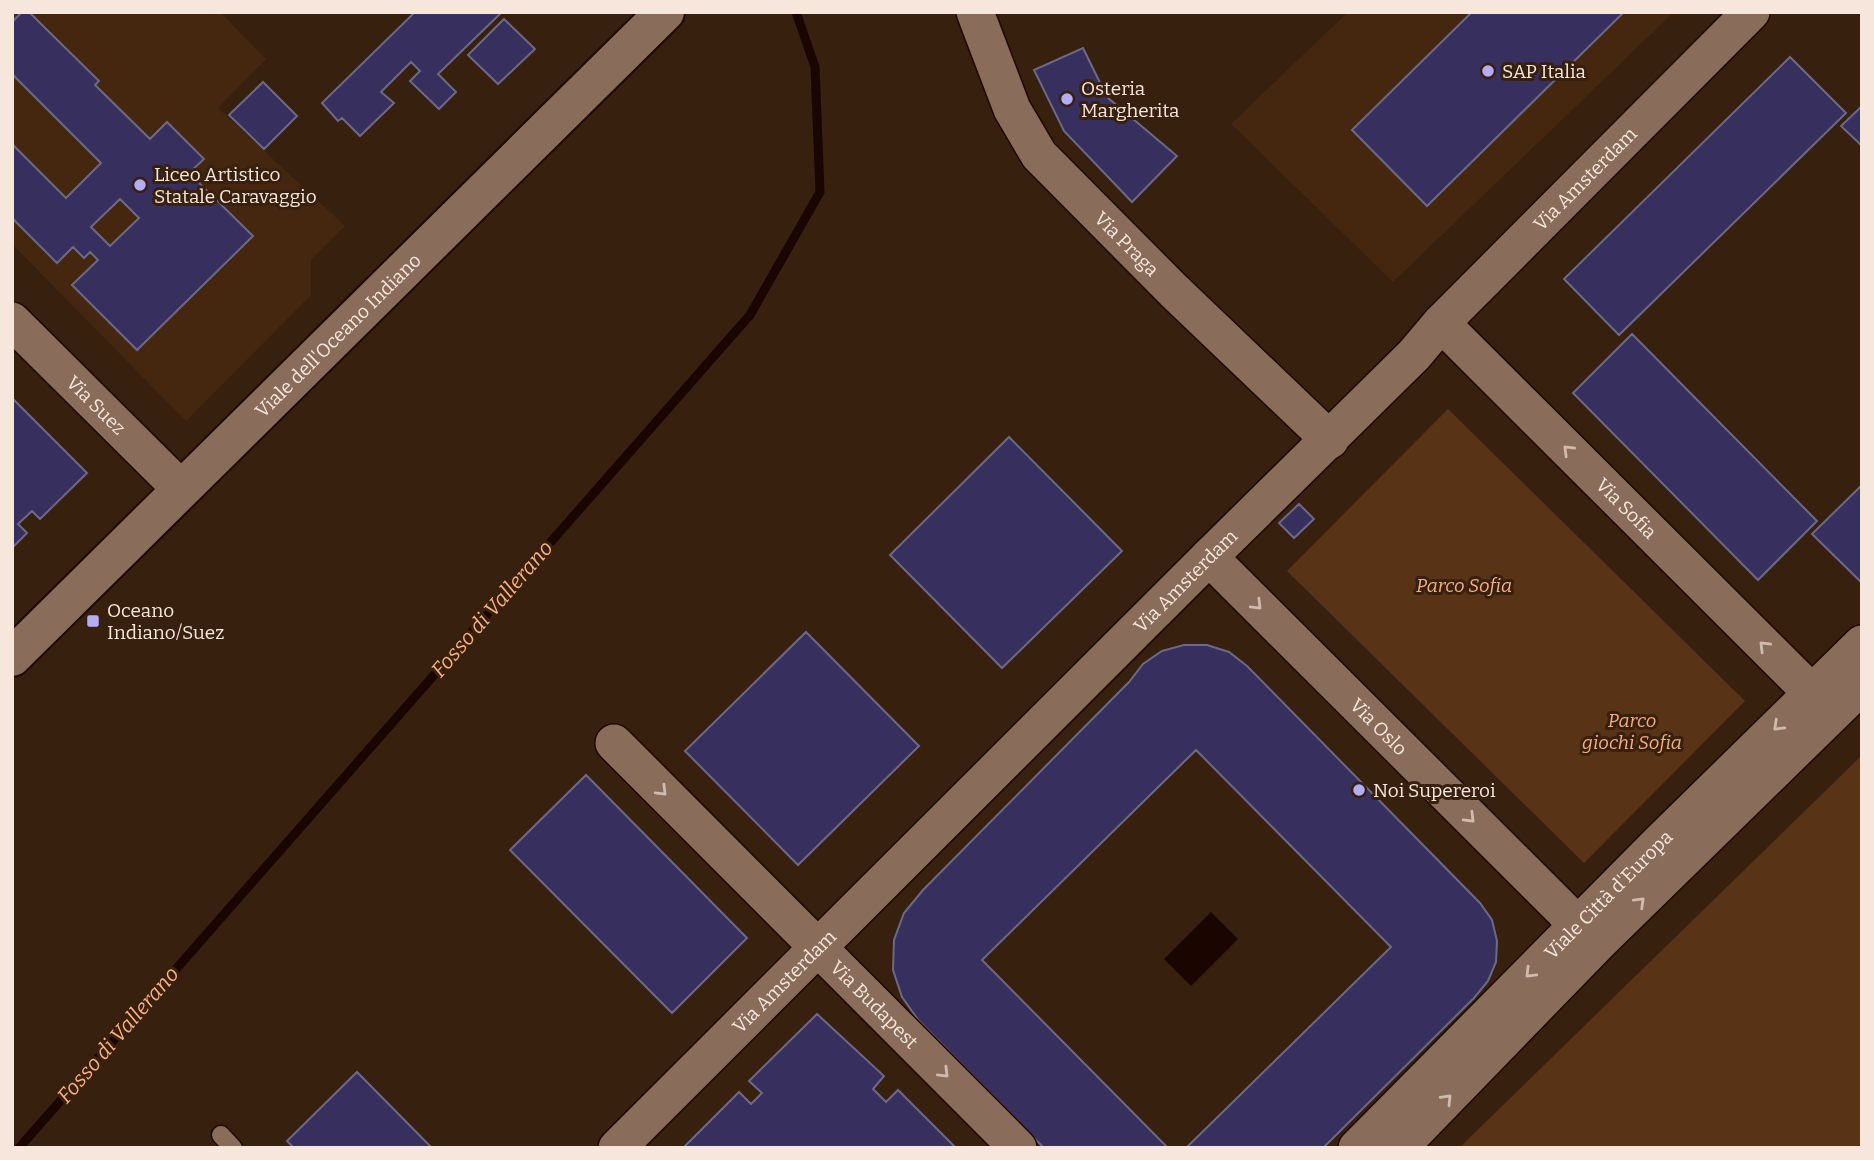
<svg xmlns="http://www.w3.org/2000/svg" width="1874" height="1160" viewBox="0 0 1874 1160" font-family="Bitter,serif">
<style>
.built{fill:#452710}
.green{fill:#583316}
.water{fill:#1a0500}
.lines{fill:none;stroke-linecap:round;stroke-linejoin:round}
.stream{stroke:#1a0500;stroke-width:9}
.building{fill:#372f5d;stroke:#6c6987;stroke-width:2;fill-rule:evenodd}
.lane-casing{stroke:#1f0900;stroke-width:21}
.street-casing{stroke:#1f0900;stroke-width:40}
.secondary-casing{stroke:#1f0900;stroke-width:42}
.lane{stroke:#896c59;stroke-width:18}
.street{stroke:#896c59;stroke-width:37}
.secondary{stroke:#896c59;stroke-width:38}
.oneway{stroke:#d0bbae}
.poi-dot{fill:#b5acf8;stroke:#38200f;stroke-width:2.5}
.labels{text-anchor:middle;stroke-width:6;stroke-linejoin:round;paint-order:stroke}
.poi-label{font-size:19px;fill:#f7e6db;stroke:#38200f;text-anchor:start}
.street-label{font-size:19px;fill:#f7e6db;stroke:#38200f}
.park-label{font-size:19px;font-style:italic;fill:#f9af7c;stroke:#38200f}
.water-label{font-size:21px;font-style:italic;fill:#fbb17e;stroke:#38200f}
</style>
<rect width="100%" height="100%" fill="#38200f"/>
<path class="built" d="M12,12H220L266,59L218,108L345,226L311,260V295L186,421L12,244Z
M1348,12H1674L1393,282L1231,124Z"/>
<path class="green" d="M1448,409L1745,701L1584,863L1287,571Z
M1862,755V1148H1459L1854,763Z"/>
<path class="water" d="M1211,912L1238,939L1191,986L1164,959Z"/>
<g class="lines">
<path class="stream" d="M19,1148L750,315L820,192L815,67L796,12"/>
</g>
<path class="building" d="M22,12H29L99,81L95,85L150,139L167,122L204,159L189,173L253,236L137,350L72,285L98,260L90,252L84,258L73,247L57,263L12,218V144L66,198L101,163L12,74V22ZM120,199L139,218L110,246L91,227Z
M415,12H502L438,74L456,92L439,109L410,81L420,71L411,62L381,92L394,103L360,136L342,118L338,121L322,103Z
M1472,12H1624L1427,206L1352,130Z
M504,19L535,49L498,84L468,55Z
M1083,48L1107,97L1177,156L1132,202L1064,131L1034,70Z
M1790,57L1846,113L1619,335L1564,279Z
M263,82L297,116L264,149L229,115Z
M1862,106V146L1841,126Z
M1632,334L1817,521L1758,580L1573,393Z
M12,398L87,473L40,519L32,511L18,524L27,533L12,548Z
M1009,437L1122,551L1002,668L890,555Z
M1862,485V583L1812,534Z
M1299,504L1314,519L1294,538L1279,523Z
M806,632L919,746L798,865L685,751Z
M1184,645H1207L1229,652L1247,666L1480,903L1492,920L1497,941L1496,962L1488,981L1474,998L1323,1148H1186L1391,947L1196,750L982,960L1168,1148H1044L919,1021L902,997L893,970L894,940L904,913L923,890L1129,682L1143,664L1162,651Z
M586,775L747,938L672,1013L510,850Z
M817,1014L884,1076L873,1089L886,1102L898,1090L956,1148H683L739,1092L751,1104L762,1093L749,1081Z
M357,1072L432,1148H294L287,1141Z"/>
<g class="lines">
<g class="lane-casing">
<path id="lane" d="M221,1135L233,1148"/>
</g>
<g class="street-casing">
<g id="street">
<path id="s1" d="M975,12L1012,109L1039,155L1174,291L1330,440"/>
<path id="s2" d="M12,321L181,489"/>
<path id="s3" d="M1441,323L1830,711"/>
<path id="s4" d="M1209,557L1594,941"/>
<path id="s5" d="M614,743L1018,1148"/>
<path id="s6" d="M617,1148L1209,557L1414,355L1441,323L1751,12"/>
<path id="s7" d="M1357,1148L1658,844L1862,644"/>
<path d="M1399,1148L1597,944L1862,685"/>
</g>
</g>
<g class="secondary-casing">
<g id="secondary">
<path id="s8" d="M12,657L665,12"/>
</g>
</g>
<use href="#lane" class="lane"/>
<use href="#street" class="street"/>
<use href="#secondary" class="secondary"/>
</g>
<defs><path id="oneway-chevron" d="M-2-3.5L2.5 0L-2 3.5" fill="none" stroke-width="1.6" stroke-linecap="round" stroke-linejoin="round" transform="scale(1.75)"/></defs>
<g class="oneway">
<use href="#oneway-chevron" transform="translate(1568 450) rotate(-135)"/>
<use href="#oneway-chevron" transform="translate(1257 605) rotate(45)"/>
<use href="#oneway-chevron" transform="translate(1764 646) rotate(-135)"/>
<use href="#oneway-chevron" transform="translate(1778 726) rotate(136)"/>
<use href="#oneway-chevron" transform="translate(662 791) rotate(45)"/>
<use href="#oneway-chevron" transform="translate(1470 818) rotate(45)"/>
<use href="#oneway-chevron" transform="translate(1640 902) rotate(-44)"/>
<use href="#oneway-chevron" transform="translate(1530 973) rotate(135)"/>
<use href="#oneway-chevron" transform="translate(944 1073) rotate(45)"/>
<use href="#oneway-chevron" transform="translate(1447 1099) rotate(-46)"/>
</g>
<g class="poi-dot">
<circle cx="1488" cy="71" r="7"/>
<circle cx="1067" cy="99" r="7"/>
<circle cx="140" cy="185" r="7"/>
<rect x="86" y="614" width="14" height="14" rx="3.5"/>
<circle cx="1359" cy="790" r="7"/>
</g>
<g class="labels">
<g class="poi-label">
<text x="1502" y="78">SAP Italia</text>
<text x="1081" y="95">Osteria<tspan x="1081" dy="22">Margherita</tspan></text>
<text x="154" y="181">Liceo Artistico<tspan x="154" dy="22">Statale Caravaggio</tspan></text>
<text x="107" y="617">Oceano<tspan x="107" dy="22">Indiano/Suez</tspan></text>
<text x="1373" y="797">Noi Supereroi</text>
</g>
<g class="street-label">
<text dy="7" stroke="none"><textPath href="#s6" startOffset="1370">Via Amsterdam</textPath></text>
<text dy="7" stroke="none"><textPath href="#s1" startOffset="282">Via Praga</textPath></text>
<text dy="7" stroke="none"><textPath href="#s8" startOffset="458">Viale dell'Oceano Indiano</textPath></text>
<text dy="7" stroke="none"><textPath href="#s2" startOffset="119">Via Suez</textPath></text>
<text dy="7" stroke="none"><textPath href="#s3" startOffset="262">Via Sofia</textPath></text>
<text dy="7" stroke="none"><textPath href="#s6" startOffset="803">Via Amsterdam</textPath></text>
<text dy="7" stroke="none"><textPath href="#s4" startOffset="240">Via Oslo</textPath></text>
<text dy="7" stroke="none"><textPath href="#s7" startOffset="357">Viale Città d'Europa</textPath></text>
<text dy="7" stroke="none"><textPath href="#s6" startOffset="236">Via Amsterdam</textPath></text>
<text dy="7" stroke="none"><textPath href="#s5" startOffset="369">Via Budapest</textPath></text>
</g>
<g class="park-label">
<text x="1464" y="592">Parco Sofia</text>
<text x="1632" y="727">Parco<tspan x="1632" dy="22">giochi Sofia</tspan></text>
</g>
<g class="water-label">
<text transform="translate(492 609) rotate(-49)" y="7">Fosso di Vallerano</text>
<text transform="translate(118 1035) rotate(-49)" y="7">Fosso di Vallerano</text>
</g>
</g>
<rect width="1874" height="1160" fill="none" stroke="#f7e6db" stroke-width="28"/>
</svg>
